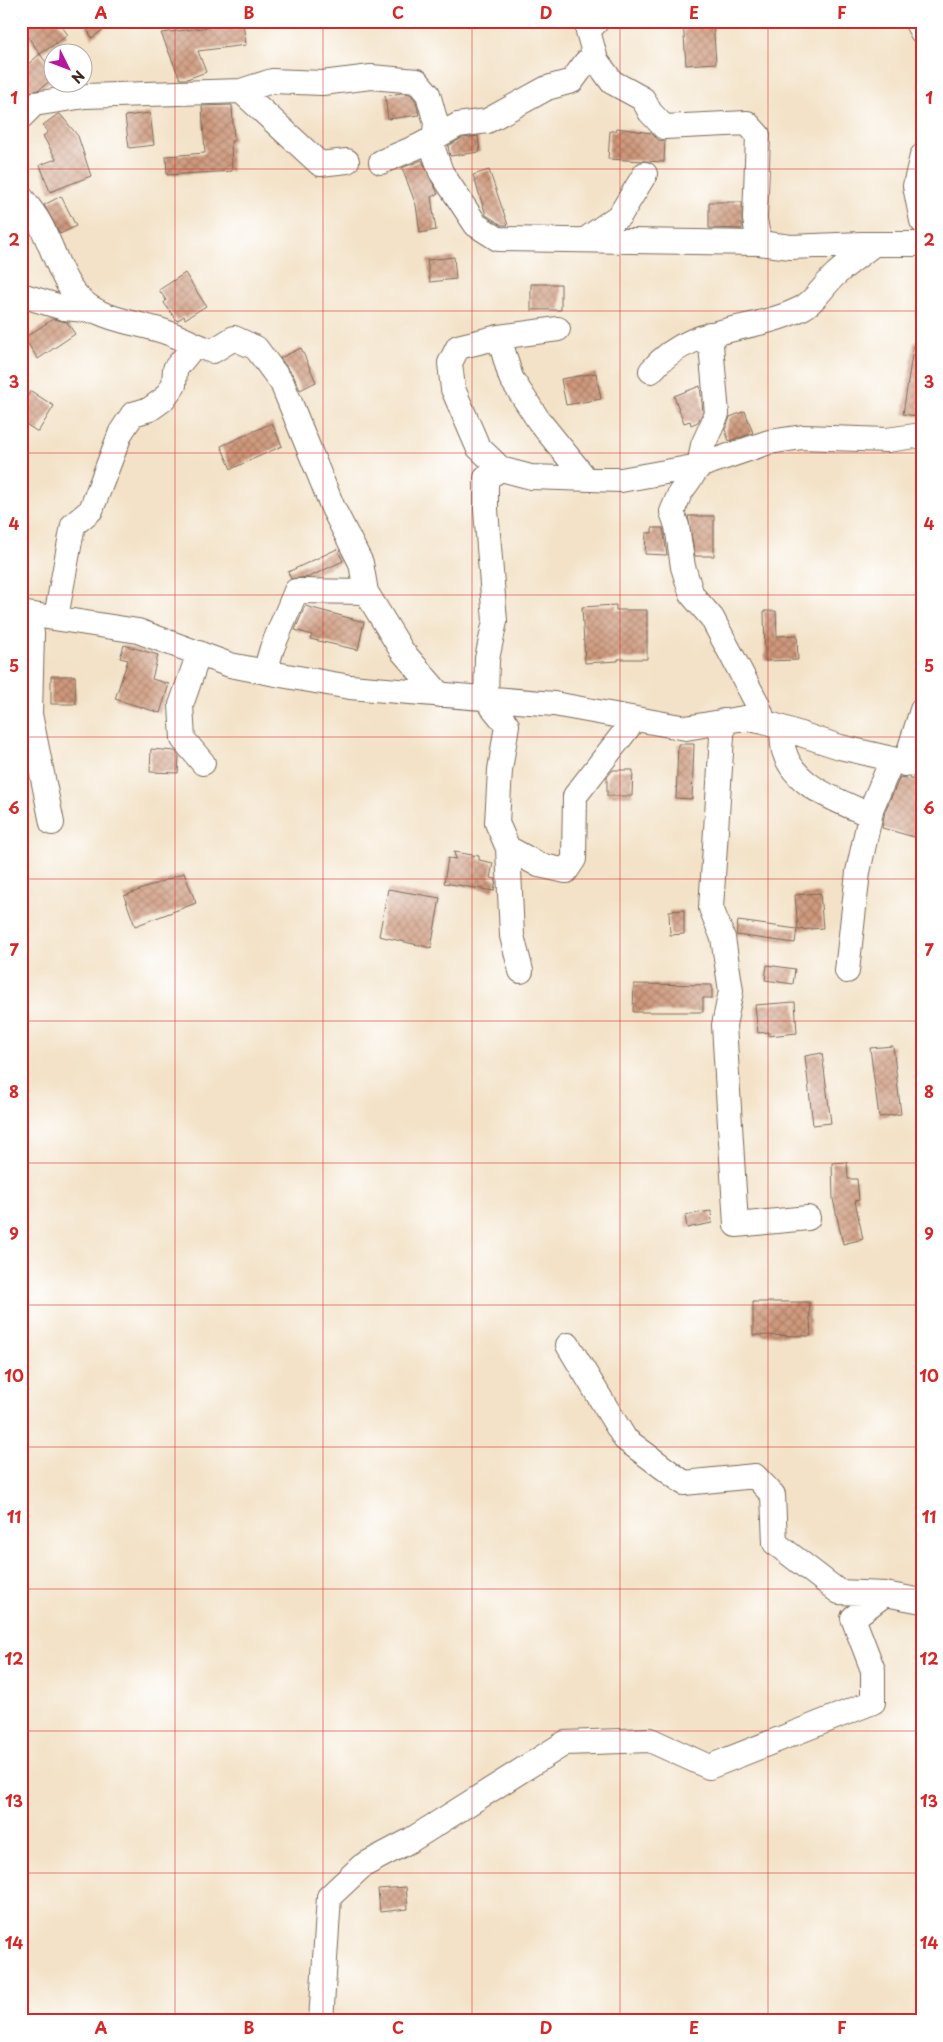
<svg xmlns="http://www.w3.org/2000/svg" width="943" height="2042" viewBox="0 0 943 2042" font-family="'Playpen Sans',sans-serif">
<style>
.building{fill:url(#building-cross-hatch)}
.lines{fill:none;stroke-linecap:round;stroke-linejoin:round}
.minor-casing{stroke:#7b6a59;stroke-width:26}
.minor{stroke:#fff;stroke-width:24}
.grid{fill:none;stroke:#d62828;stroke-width:1;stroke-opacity:0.55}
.neatline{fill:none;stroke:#d62828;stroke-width:2}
.grid-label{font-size:16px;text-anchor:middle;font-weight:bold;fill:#d62828}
</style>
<defs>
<pattern id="building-cross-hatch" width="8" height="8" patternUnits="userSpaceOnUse" patternTransform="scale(1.25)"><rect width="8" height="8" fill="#ce987b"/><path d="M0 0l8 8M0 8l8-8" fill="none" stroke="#a87c64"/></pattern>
</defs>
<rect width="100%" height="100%" fill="#fff"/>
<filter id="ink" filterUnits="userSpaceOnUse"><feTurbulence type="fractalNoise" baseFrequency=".02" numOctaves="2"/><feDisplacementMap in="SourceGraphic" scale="10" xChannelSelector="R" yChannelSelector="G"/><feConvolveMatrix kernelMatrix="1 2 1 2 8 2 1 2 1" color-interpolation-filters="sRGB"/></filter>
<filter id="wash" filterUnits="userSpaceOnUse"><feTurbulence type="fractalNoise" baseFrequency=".0096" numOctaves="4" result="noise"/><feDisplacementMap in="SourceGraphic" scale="20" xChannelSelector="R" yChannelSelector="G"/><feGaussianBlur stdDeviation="1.12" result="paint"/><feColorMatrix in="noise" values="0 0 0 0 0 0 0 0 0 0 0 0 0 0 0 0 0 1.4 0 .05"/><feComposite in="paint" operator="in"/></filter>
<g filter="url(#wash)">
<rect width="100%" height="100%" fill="#f3e2c7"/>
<g id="blocks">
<path class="building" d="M39,21H58L68,35L40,54L24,31Z
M94,21H114L92,38L86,27Z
M683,21H713L716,63L686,65Z
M243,23L246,45L198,51L206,72L187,79H180L161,33Z
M40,54L52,71V79L40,89L24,95L21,92V70Z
M401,93L410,94L416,101L419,115L388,119L385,96Z
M232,105L234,141H231L232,171L167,175L166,156L205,153L202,106Z
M150,113L154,145L129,148L125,116Z
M58,114H60L78,136L91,176L50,192L40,165L56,159L43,136L48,132L43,125Z
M617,128L651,133L658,140L665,141L664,162L608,159L610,131H616Z
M478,136L480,152L450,156L448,146L462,138Z
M422,160L438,194L431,197L436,230L420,233L416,205L402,168Z
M489,170L508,225H502L486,215L473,175Z
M61,196L76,226L60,234L44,205Z
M709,202H742V229L709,228Z
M454,257L456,279L430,282L427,260Z
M185,273L206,306L185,319L184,316L177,321L164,303L166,300L159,290Z
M531,284H561V310H531Z
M53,319L67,322L75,334L38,359L24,338Z
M914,342H922V417L903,414Z
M301,348L316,382L300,390L293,375L280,358Z
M596,373L601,399L566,405L561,379Z
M700,386L703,412L698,422L691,425L690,421L684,423L674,396Z
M31,391L54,406L38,432L21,421V405Z
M745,411L753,433L729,441L725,430L730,417Z
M272,423L282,446L231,469L221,446Z
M688,516H714V556H695Z
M652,528H663L667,555L645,554L646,533H652Z
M337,549L343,561L309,577L291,579L288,572Z
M616,605V610H647V659H618V661L585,663L582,607Z
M305,606L364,622L358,650L310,639L312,635L295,630Z
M764,611H776L777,636L797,635L798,660L765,661Z
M124,645L158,655L152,679L169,684L160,713L115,699L128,660L120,658Z
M51,676H75L76,704H51Z
M678,744H694L692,799L676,798Z
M151,749L175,751L179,756L178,773L150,772Z
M613,770H633L632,796H607V777Z
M900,777L922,781V810L914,837L882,828L885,811Z
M454,852L479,856V860L493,863L490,878L496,879L494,891L444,883L448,858L456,859Z
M184,873L196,903L135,926L124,896Z
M388,889L440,898L431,948L379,936Z
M820,893L823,928L798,930L795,895Z
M684,910V934L670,935L669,911Z
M738,921L797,929L795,943L736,935Z
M767,965L795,969L793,984L765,980Z
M634,984L712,985V998H703V1012H633Z
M795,1002L797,1033L769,1036V1032L758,1033L755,1005Z
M893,1046L901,1114L879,1117L870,1048Z
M822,1053L831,1123L813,1125L805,1056Z
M847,1162L848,1179H857L859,1200L855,1201L863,1239L843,1244L833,1199L832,1163Z
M711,1211L712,1223L687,1228L685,1215Z
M753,1302H809L811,1336L753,1335Z
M406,1887L408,1909L380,1912L378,1889Z"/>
</g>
</g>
<g filter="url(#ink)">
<use href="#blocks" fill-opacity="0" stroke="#7b6a59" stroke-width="1"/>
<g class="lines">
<g class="minor-casing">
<path id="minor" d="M597,21L588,31L596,60L612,82L643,99L650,112L664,127L747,123L758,135L755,219L759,243
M916,21L922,32
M241,91L320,164L347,161
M21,117L34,104L85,96L241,91L272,81L322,83L371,77L417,81L428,94L436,123L433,149L441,172L476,225L498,239L759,243L791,247L861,244H922
M922,156L915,186L922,221
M381,162L419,146L458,125L487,121L547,88L572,81L586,62L596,60
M21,197C27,205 34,213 39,222C50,241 56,264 68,284C92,324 134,319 171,334C185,339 197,347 213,351L234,338L256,348L282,383L333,508L361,563L366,592L402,651L440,695
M585,240L620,215L645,174
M21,295L64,308L97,311
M710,334L717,414L703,445L699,466L680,493L672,512L677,526L683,567L692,595L712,618L758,705L764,722
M499,337L511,378L539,421L586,479
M651,371C690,324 749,334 800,309C814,303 824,285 835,275C847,264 861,254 874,244
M501,469L478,447L453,389L450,363L458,347L499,337L558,329
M21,613L138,631L230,665L281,675L350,687L554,704L686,728L744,718L764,722L840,747L922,766
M23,614L32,633L30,714L52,823
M56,617L73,525L91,510L121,432L133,414L150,409L164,399L174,385L175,369L194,346
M199,653L181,705L183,739L203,763
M265,672L272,648L296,591L366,592
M723,721L711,908L723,938L731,991L724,1025L736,1225L808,1218
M782,728C783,735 782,744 784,751C795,788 840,801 870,815
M905,764L922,710
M508,848L539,865L566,871L574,859L575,796L634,720
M521,971L512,936L508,848L497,823L500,770L507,725L486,699L487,659L495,621L486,510V478L501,469L531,477L621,480L699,466L769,442L803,437L887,440L922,435
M847,971L858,872L872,807L892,760
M568,1345L625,1439L684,1483L755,1476L773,1495L775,1543L839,1592L885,1594L922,1601
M321,2021L329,1897L362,1866L411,1840L565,1743L650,1740L709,1767L873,1702V1670L853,1618L885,1594"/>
</g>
<use href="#minor" class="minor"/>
</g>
</g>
<path class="grid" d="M175,21V2021M323,21V2021M472,21V2021M620,21V2021M768,21V2021M21,169H922M21,311H922M21,453H922M21,595H922M21,737H922M21,879H922M21,1021H922M21,1163H922M21,1305H922M21,1447H922M21,1589H922M21,1731H922M21,1873H922"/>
<rect width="943" height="2042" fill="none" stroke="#fff" stroke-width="55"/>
<g transform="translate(68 68) rotate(132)"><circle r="24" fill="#ffffff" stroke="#b1aaa5"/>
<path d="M0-4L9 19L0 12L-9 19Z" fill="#b5179e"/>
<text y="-8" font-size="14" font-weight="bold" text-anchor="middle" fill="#3b2a1e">N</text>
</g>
<rect x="28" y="28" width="888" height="1986" class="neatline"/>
<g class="grid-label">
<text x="101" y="19">A</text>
<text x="249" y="19">B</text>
<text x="398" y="19">C</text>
<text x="546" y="19">D</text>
<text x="694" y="19">E</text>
<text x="842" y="19">F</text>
<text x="14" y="104">1</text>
<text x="929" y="104">1</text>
<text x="14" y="246">2</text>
<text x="929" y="246">2</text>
<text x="14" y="388">3</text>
<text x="929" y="388">3</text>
<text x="14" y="530">4</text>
<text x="929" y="530">4</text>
<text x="14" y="672">5</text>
<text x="929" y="672">5</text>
<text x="14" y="814">6</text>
<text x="929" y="814">6</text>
<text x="14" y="956">7</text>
<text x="929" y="956">7</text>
<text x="14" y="1098">8</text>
<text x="929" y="1098">8</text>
<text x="14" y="1240">9</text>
<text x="929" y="1240">9</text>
<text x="14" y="1382">10</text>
<text x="929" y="1382">10</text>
<text x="14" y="1523">11</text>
<text x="929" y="1523">11</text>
<text x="14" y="1665">12</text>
<text x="929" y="1665">12</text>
<text x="14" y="1807">13</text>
<text x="929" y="1807">13</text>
<text x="14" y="1949">14</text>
<text x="929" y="1949">14</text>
<text x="101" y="2034">A</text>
<text x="249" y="2034">B</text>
<text x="398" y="2034">C</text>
<text x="546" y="2034">D</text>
<text x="694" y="2034">E</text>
<text x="842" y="2034">F</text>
</g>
</svg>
